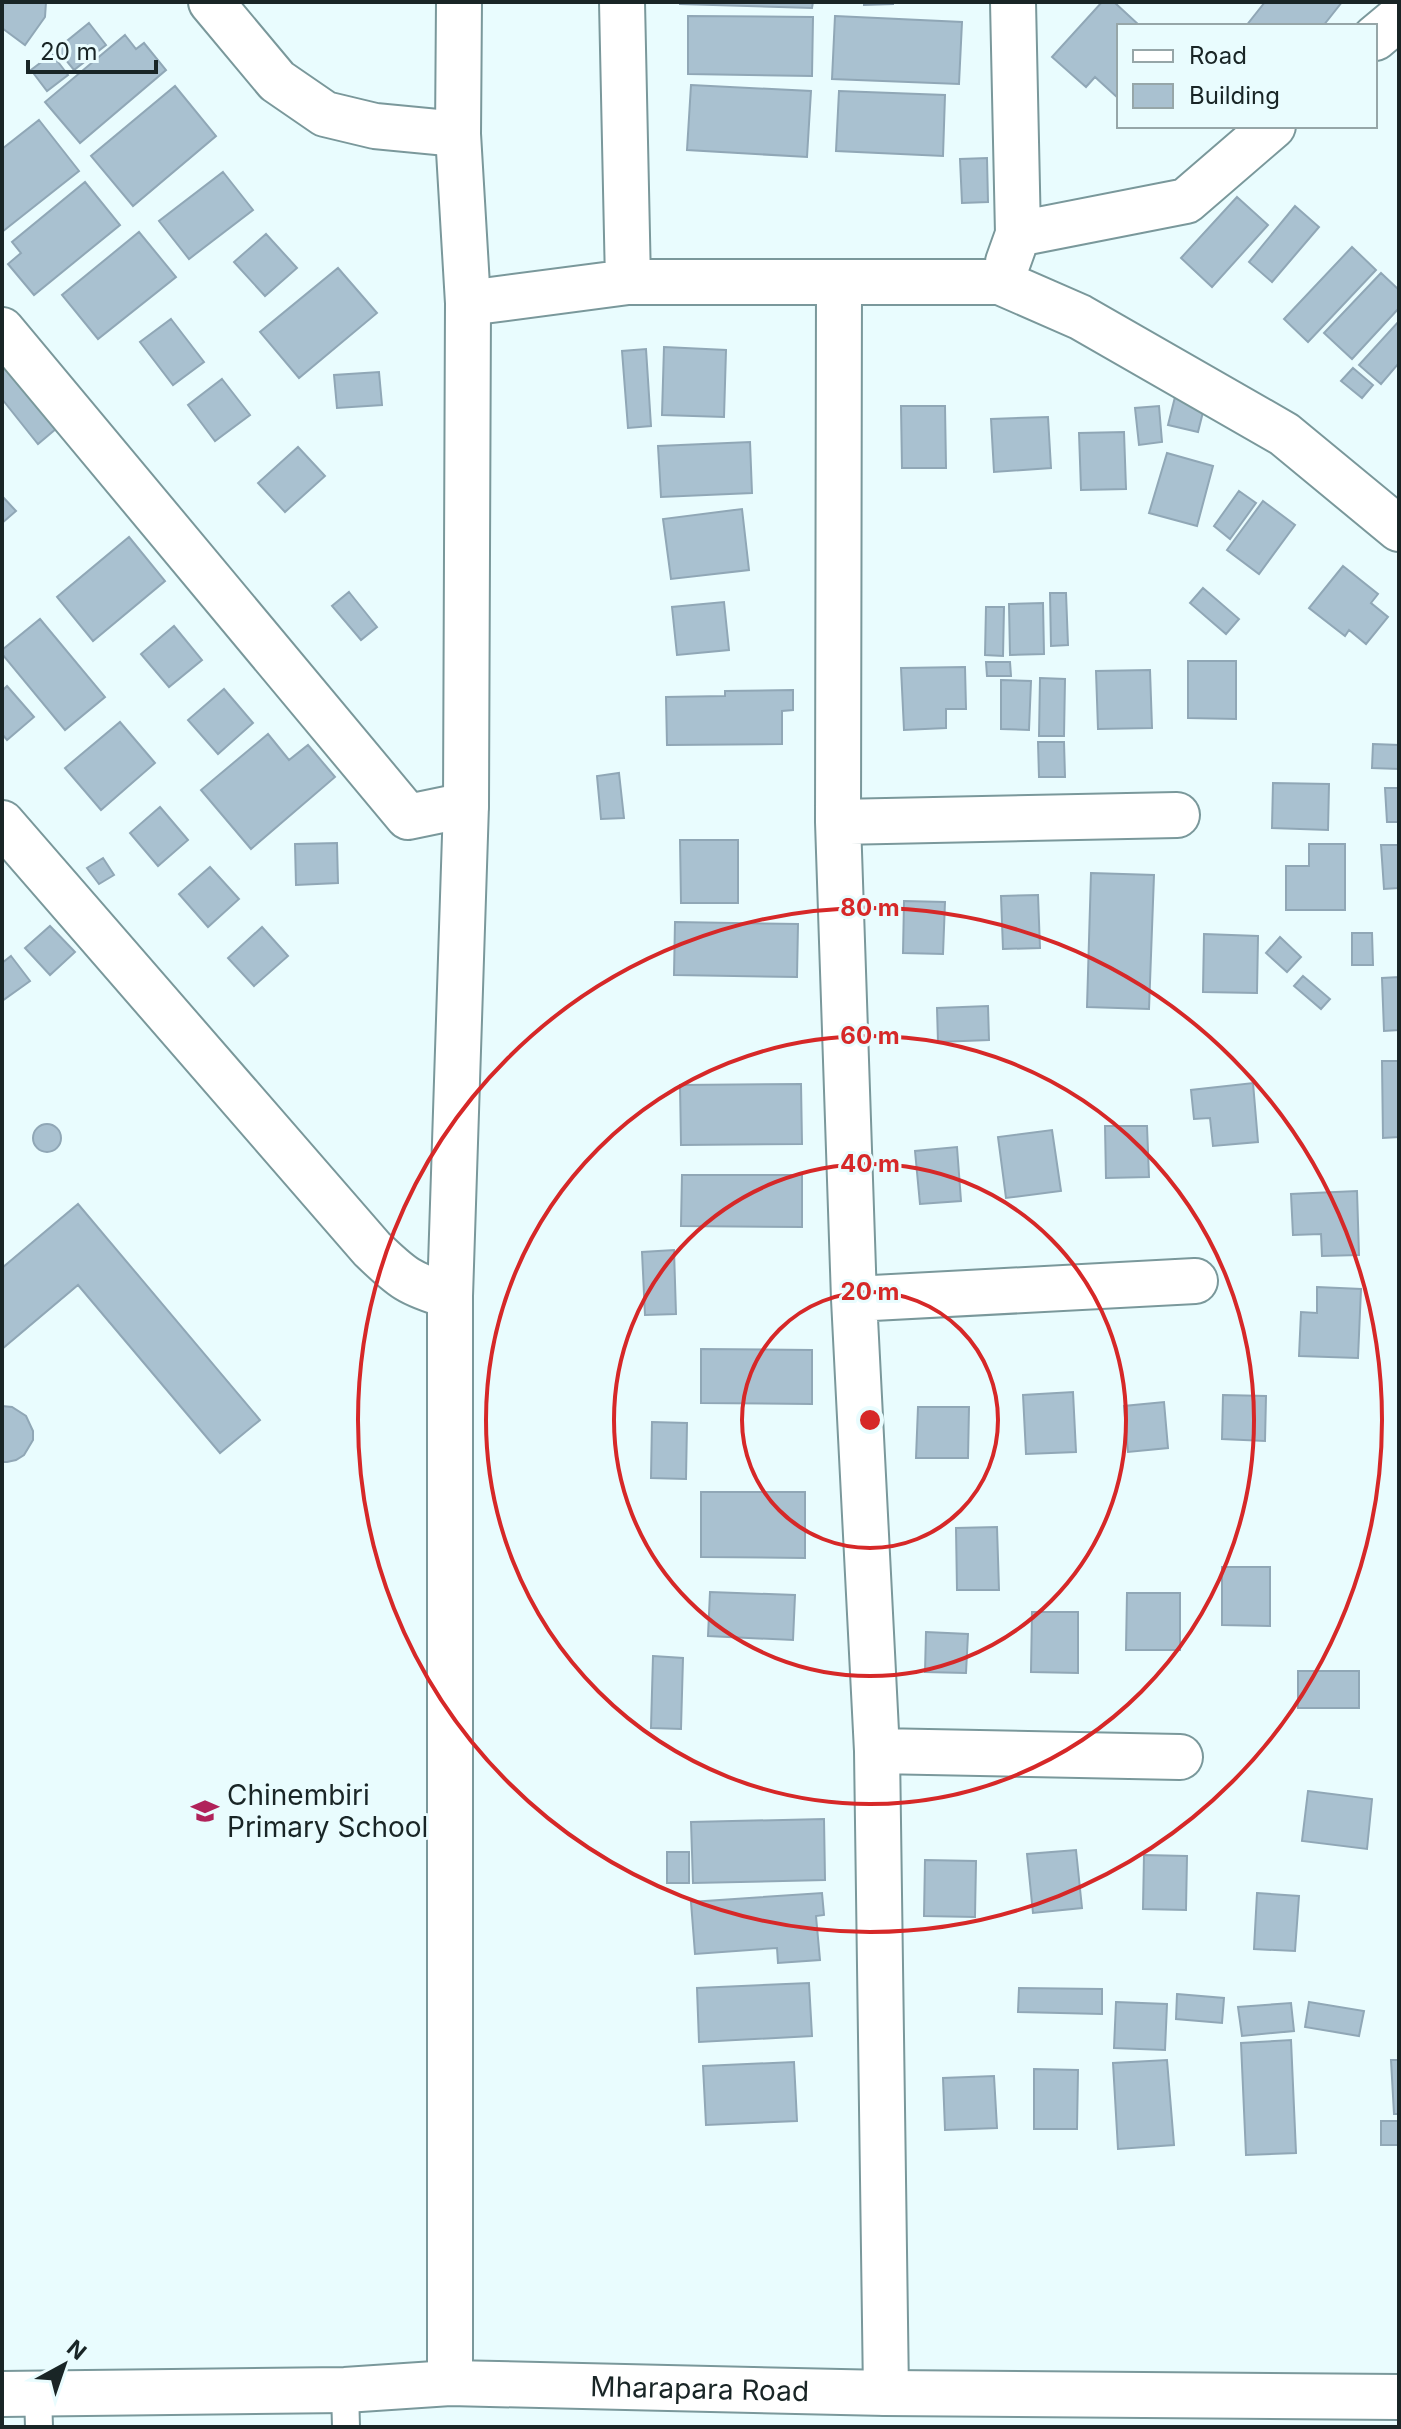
<svg xmlns="http://www.w3.org/2000/svg" width="1401" height="2429" viewBox="0 0 1401 2429" font-family="Inter,sans-serif">
<style>
.building{fill:#a9c1d0;stroke:#90a7b6;stroke-width:2}
.lines{fill:none;stroke-linecap:round;stroke-linejoin:round}
.lane-casing{stroke:#7a989b;stroke-width:30}
.street-casing{stroke:#7a989b;stroke-width:48}
.secondary-casing{stroke:#7a989b;stroke-width:48}
.lane{stroke:#fff;stroke-width:26}
.street{stroke:#fff;stroke-width:44}
.secondary{stroke:#fff;stroke-width:44}
.ring{fill:none;stroke:#d62828;stroke-width:4}
.labels{text-anchor:middle;stroke-width:6;stroke-linejoin:round;paint-order:stroke}
.poi-label{font-size:28px;fill:#192526;stroke:#e9fcfe;text-anchor:start}
.street-label{font-size:28px;fill:#192526;stroke:#e9fcfe}
.centre{fill:#d62828;stroke:#e9fcfe;stroke-width:4}
.ring-label{font-size:24px;text-anchor:middle;font-weight:bold;fill:#d62828;stroke:#e9fcfe;stroke-width:6;stroke-linejoin:round;paint-order:stroke}
</style>
<rect width="100%" height="100%" fill="#e9fcfe"/>
<path class="building" d="M2,2H46L45,17L25,45L2,28Z
M680,2H813L812,8L680,4Z
M864,2H893V4L864,5Z
M1102,2H1114L1140,26H1119V99L1095,77L1086,87L1052,57Z
M1265,2H1342L1323,26H1246Z
M688,16L813,17L812,76L688,74Z
M835,16L962,22L959,84L832,79Z
M89,23L106,45L74,70L57,49Z
M125,35L136,49L144,43L166,70L80,143L45,102Z
M52,54L68,75L47,91L31,70Z
M691,85L811,91L807,157L687,150Z
M175,86L216,136L133,206L91,156Z
M839,91L945,95L943,156L836,151Z
M39,120L79,171L2,232V149Z
M987,158L988,202L962,203L960,159Z
M223,172L253,210L189,259L159,221Z
M85,182L120,225L34,295L8,264L21,253L12,242Z
M1237,197L1268,225L1212,287L1181,258Z
M1295,206L1319,227L1272,282L1249,262Z
M139,232L176,277L98,339L62,295Z
M266,234L297,268L265,296L234,262Z
M1352,247L1376,270L1308,342L1284,319Z
M338,268L377,313L299,378L260,332Z
M1381,273L1399,290V308L1352,359L1324,333Z
M171,319L204,362L173,385L140,342Z
M1399,321V363L1381,384L1359,365Z
M664,347L726,350L724,417L662,415Z
M646,349L651,426L628,428L622,351Z
M2,363L63,423L38,444L2,399Z
M1353,368L1373,385L1362,398L1341,381Z
M379,372L382,405L337,408L334,375Z
M222,379L250,415L215,441L188,405Z
M1176,393L1206,400L1198,432L1168,425Z
M901,406H945L946,468H902Z
M1159,406L1162,442L1139,445L1135,408Z
M1048,417L1051,468L994,472L991,419Z
M1124,432L1126,489L1081,490L1079,433Z
M750,442L752,493L661,497L658,446Z
M298,447L325,476L285,512L258,483Z
M1167,453L1213,466L1197,526L1149,513Z
M1239,491L1256,503L1230,539L1214,526Z
M2,496L16,511L2,523Z
M1263,501L1295,525L1259,574L1227,550Z
M742,509L749,570L671,579L663,519Z
M129,537L165,581L93,641L57,597Z
M1343,566L1378,594L1371,603L1388,617L1366,644L1349,630L1345,636L1309,608Z
M1203,588L1239,619L1226,634L1190,603Z
M349,592L377,627L361,640L332,606Z
M1050,593H1066L1068,645L1051,646Z
M724,602L729,650L677,655L672,607Z
M1043,603L1044,654L1010,655L1009,604Z
M986,607H1004L1003,656L985,655Z
M40,619L105,697L65,730L2,654V650Z
M174,626L202,660L169,687L141,654Z
M1188,661H1236V719L1188,718Z
M986,662H1010L1011,676H987Z
M965,667L966,709H946V728L904,730L901,668Z
M1150,670L1152,728L1098,729L1096,671Z
M1040,678L1065,679L1064,736H1039Z
M1001,680L1031,681L1029,730L1001,729Z
M7,686L34,717L7,740L2,734V691Z
M224,689L253,723L218,754L188,720Z
M793,690V710L782,711V744L667,745L666,697L725,696V691Z
M120,722L155,763L101,810L65,768Z
M268,734L289,760L308,745L335,777L251,849L201,790Z
M1038,742H1064L1065,777H1039Z
M1373,744L1399,745V769L1372,768Z
M619,773L624,818L601,819L597,776Z
M1273,783L1329,784L1328,830L1272,828Z
M1385,788H1399V822H1387Z
M160,807L188,840L158,866L130,833Z
M680,840H738V903H681Z
M337,843L338,883L296,885L295,844Z
M1309,844H1345V910H1286V866H1309Z
M1381,845H1399V888L1384,889Z
M103,858L114,875L99,884L87,868Z
M210,867L239,899L208,927L179,894Z
M1091,873L1154,875L1149,1009L1087,1007Z
M1038,895L1040,948L1003,949L1001,896Z
M904,901L945,902L943,954L903,953Z
M675,922L798,924L797,977L674,975Z
M50,926L75,952L50,975L25,948Z
M262,927L288,956L254,986L228,958Z
M1352,933H1372L1373,965H1352Z
M1204,934L1258,936L1257,993L1203,992Z
M1280,937L1301,957L1287,972L1266,953Z
M11,956L30,981L2,1001V963Z
M1303,976L1330,999L1321,1009L1294,986Z
M1399,977V1030L1384,1031L1382,978Z
M988,1006L989,1040L938,1042L937,1008Z
M1382,1061H1399V1137L1383,1138Z
M1253,1083L1258,1142L1213,1146L1210,1118L1194,1119L1191,1090Z
M801,1084L802,1144L681,1145L680,1085Z
M33 1138a14 14 0 1 1 28 0a14 14 0 1 1-28 0Z
M1105,1126H1147L1149,1177L1106,1178Z
M1052,1130L1061,1191L1006,1198L998,1137Z
M957,1147L961,1201L920,1204L915,1151Z
M682,1175H802V1227L681,1226Z
M1357,1191L1359,1255L1322,1256L1321,1234L1293,1235L1291,1194Z
M78,1204L260,1420L220,1453L78,1285L2,1349V1268Z
M674,1250L676,1314L645,1315L642,1252Z
M1317,1287L1361,1289L1358,1358L1299,1356L1301,1312L1317,1313Z
M701,1349L812,1350V1404L701,1403Z
M1073,1392L1076,1452L1026,1454L1023,1395Z
M1223,1395L1266,1396L1265,1441L1222,1439Z
M1164,1402L1168,1448L1128,1452L1124,1406Z
M2,1406L12,1407L26,1416L33,1431V1440L24,1455L16,1460L7,1462H2Z
M918,1407H969L968,1458H916Z
M652,1422L687,1423L686,1479L651,1478Z
M701,1492H805V1558L701,1557Z
M997,1527L999,1590H957L956,1528Z
M1222,1567H1270V1626L1222,1625Z
M710,1592L795,1595L793,1640L708,1636Z
M1127,1593H1180V1650H1126Z
M1032,1612H1078V1673L1031,1672Z
M926,1632L968,1634L966,1673L925,1672Z
M653,1656L683,1658L681,1729L651,1728Z
M1298,1671H1359V1708H1298Z
M1308,1791L1372,1799L1367,1849L1302,1841Z
M824,1819L825,1880L693,1883L691,1822Z
M1076,1850L1082,1908L1033,1913L1027,1854Z
M667,1852H689V1883H667Z
M1144,1855L1187,1856L1186,1910L1143,1909Z
M925,1860L976,1861L975,1917L924,1916Z
M822,1893L824,1915L816,1916L820,1960L778,1963L777,1948L695,1954L691,1902Z
M1257,1893L1299,1896L1295,1951L1254,1949Z
M809,1983L812,2036L699,2042L697,1988Z
M1019,1988L1102,1989V2014L1018,2012Z
M1177,1994L1224,1998L1222,2023L1176,2019Z
M1116,2002L1167,2004L1165,2050L1114,2048Z
M1309,2002L1364,2011L1359,2036L1305,2027Z
M1291,2003L1294,2031L1242,2036L1238,2007Z
M1291,2040L1296,2153L1246,2155L1241,2043Z
M1167,2060L1174,2145L1118,2149L1113,2063Z
M1391,2060H1399V2114H1394Z
M794,2062L797,2121L706,2125L703,2066Z
M1034,2069L1078,2070L1077,2129H1034Z
M994,2076L997,2128L945,2130L943,2078Z
M1381,2121H1399V2145H1381Z"/>
<g class="lines">
<g class="lane-casing">
<path id="lane" d="M345,2390L346,2427
M38,2394L39,2427"/>
</g>
<g class="street-casing">
<path id="street" d="M211,2L277,81L325,114L375,126L458,134
M622,2L628,282
M1375,38L1399,18
M1018,234L1186,201L1273,126
M1008,262L1018,234L1013,2
M839,284L838,822L854,1299L877,1751L886,2393
M468,303L628,282H1000L1080,317L1284,434L1399,529
M2,330L408,817L466,805
M838,822L1177,815
M2,823L372,1249C402,1278 409,1284 450,1296
M854,1299L1195,1281
M877,1751L1180,1757"/>
</g>
<g class="secondary-casing">
<g id="secondary">
<path d="M450,2383V1296L466,805L468,303L458,134L459,2"/>
<path id="s1" d="M2,2394L345,2390L450,2383L886,2393L1399,2397"/>
</g>
</g>
<use href="#lane" class="lane"/>
<use href="#street" class="street"/>
<use href="#secondary" class="secondary"/>
</g>
<g class="ring">
<circle cx="870" cy="1420" r="128"/>
<circle cx="870" cy="1420" r="256"/>
<circle cx="870" cy="1420" r="384"/>
<circle cx="870" cy="1420" r="512"/>
</g>
<defs>
<g id="school-bare" transform="scale(2.16)"><path d="M0-5L7-2L0 1L-7-2ZM-4 1L0 2.5L4 1V4Q0 6-4 4Z" fill="#b0225a" stroke="#e9fcfe" stroke-width="2.5" paint-order="stroke"/></g>
</defs>
<g fill-rule="evenodd">
<use href="#school-bare" x="205" y="1811"/>
</g>
<g class="labels">
<g class="poi-label">
<text x="227" y="1805">Chinembiri<tspan x="227" dy="32">Primary School</tspan></text>
</g>
<g class="street-label">
<text dy="10" stroke="none"><textPath href="#s1" startOffset="698">Mharapara Road</textPath></text>
</g>
</g>
<circle cx="870" cy="1420" r="12" class="centre"/>
<g class="ring-label">
<text x="870" y="916">80 m</text>
<text x="870" y="1044">60 m</text>
<text x="870" y="1172">40 m</text>
<text x="870" y="1300">20 m</text>
</g>
<rect width="1401" height="2429" fill="none" stroke="#192526" stroke-width="8"/>
<rect x="1117" y="24" width="260" height="104" fill="#e9fcfe" stroke="#96a6a8" stroke-width="2"/>
<rect x="1133" y="50" width="40" height="12" fill="#ffffff" stroke="#96a6a8" stroke-width="2"/>
<text x="1189" y="64" font-size="24" fill="#192526">Road</text>
<rect x="1133" y="84" width="40" height="24" fill="#a9c1d0" stroke="#96a6a8" stroke-width="2"/>
<text x="1189" y="104" font-size="24" fill="#192526">Building</text>
<g transform="translate(64 2365) rotate(40)" stroke="#e9fcfe" stroke-width="6" paint-order="stroke">
<path d="M0-6L14 30L0 20L-14 30Z" fill="#192526"/>
<text y="-12" font-size="22" font-weight="bold" text-anchor="middle" fill="#192526">N</text>
</g>
<path d="M28 60v12h128v-12" fill="none" stroke="#192526" stroke-width="4"/>
<text x="40" y="60" font-size="24" fill="#192526" stroke="#e9fcfe" stroke-width="6" paint-order="stroke">20 m</text>
</svg>
